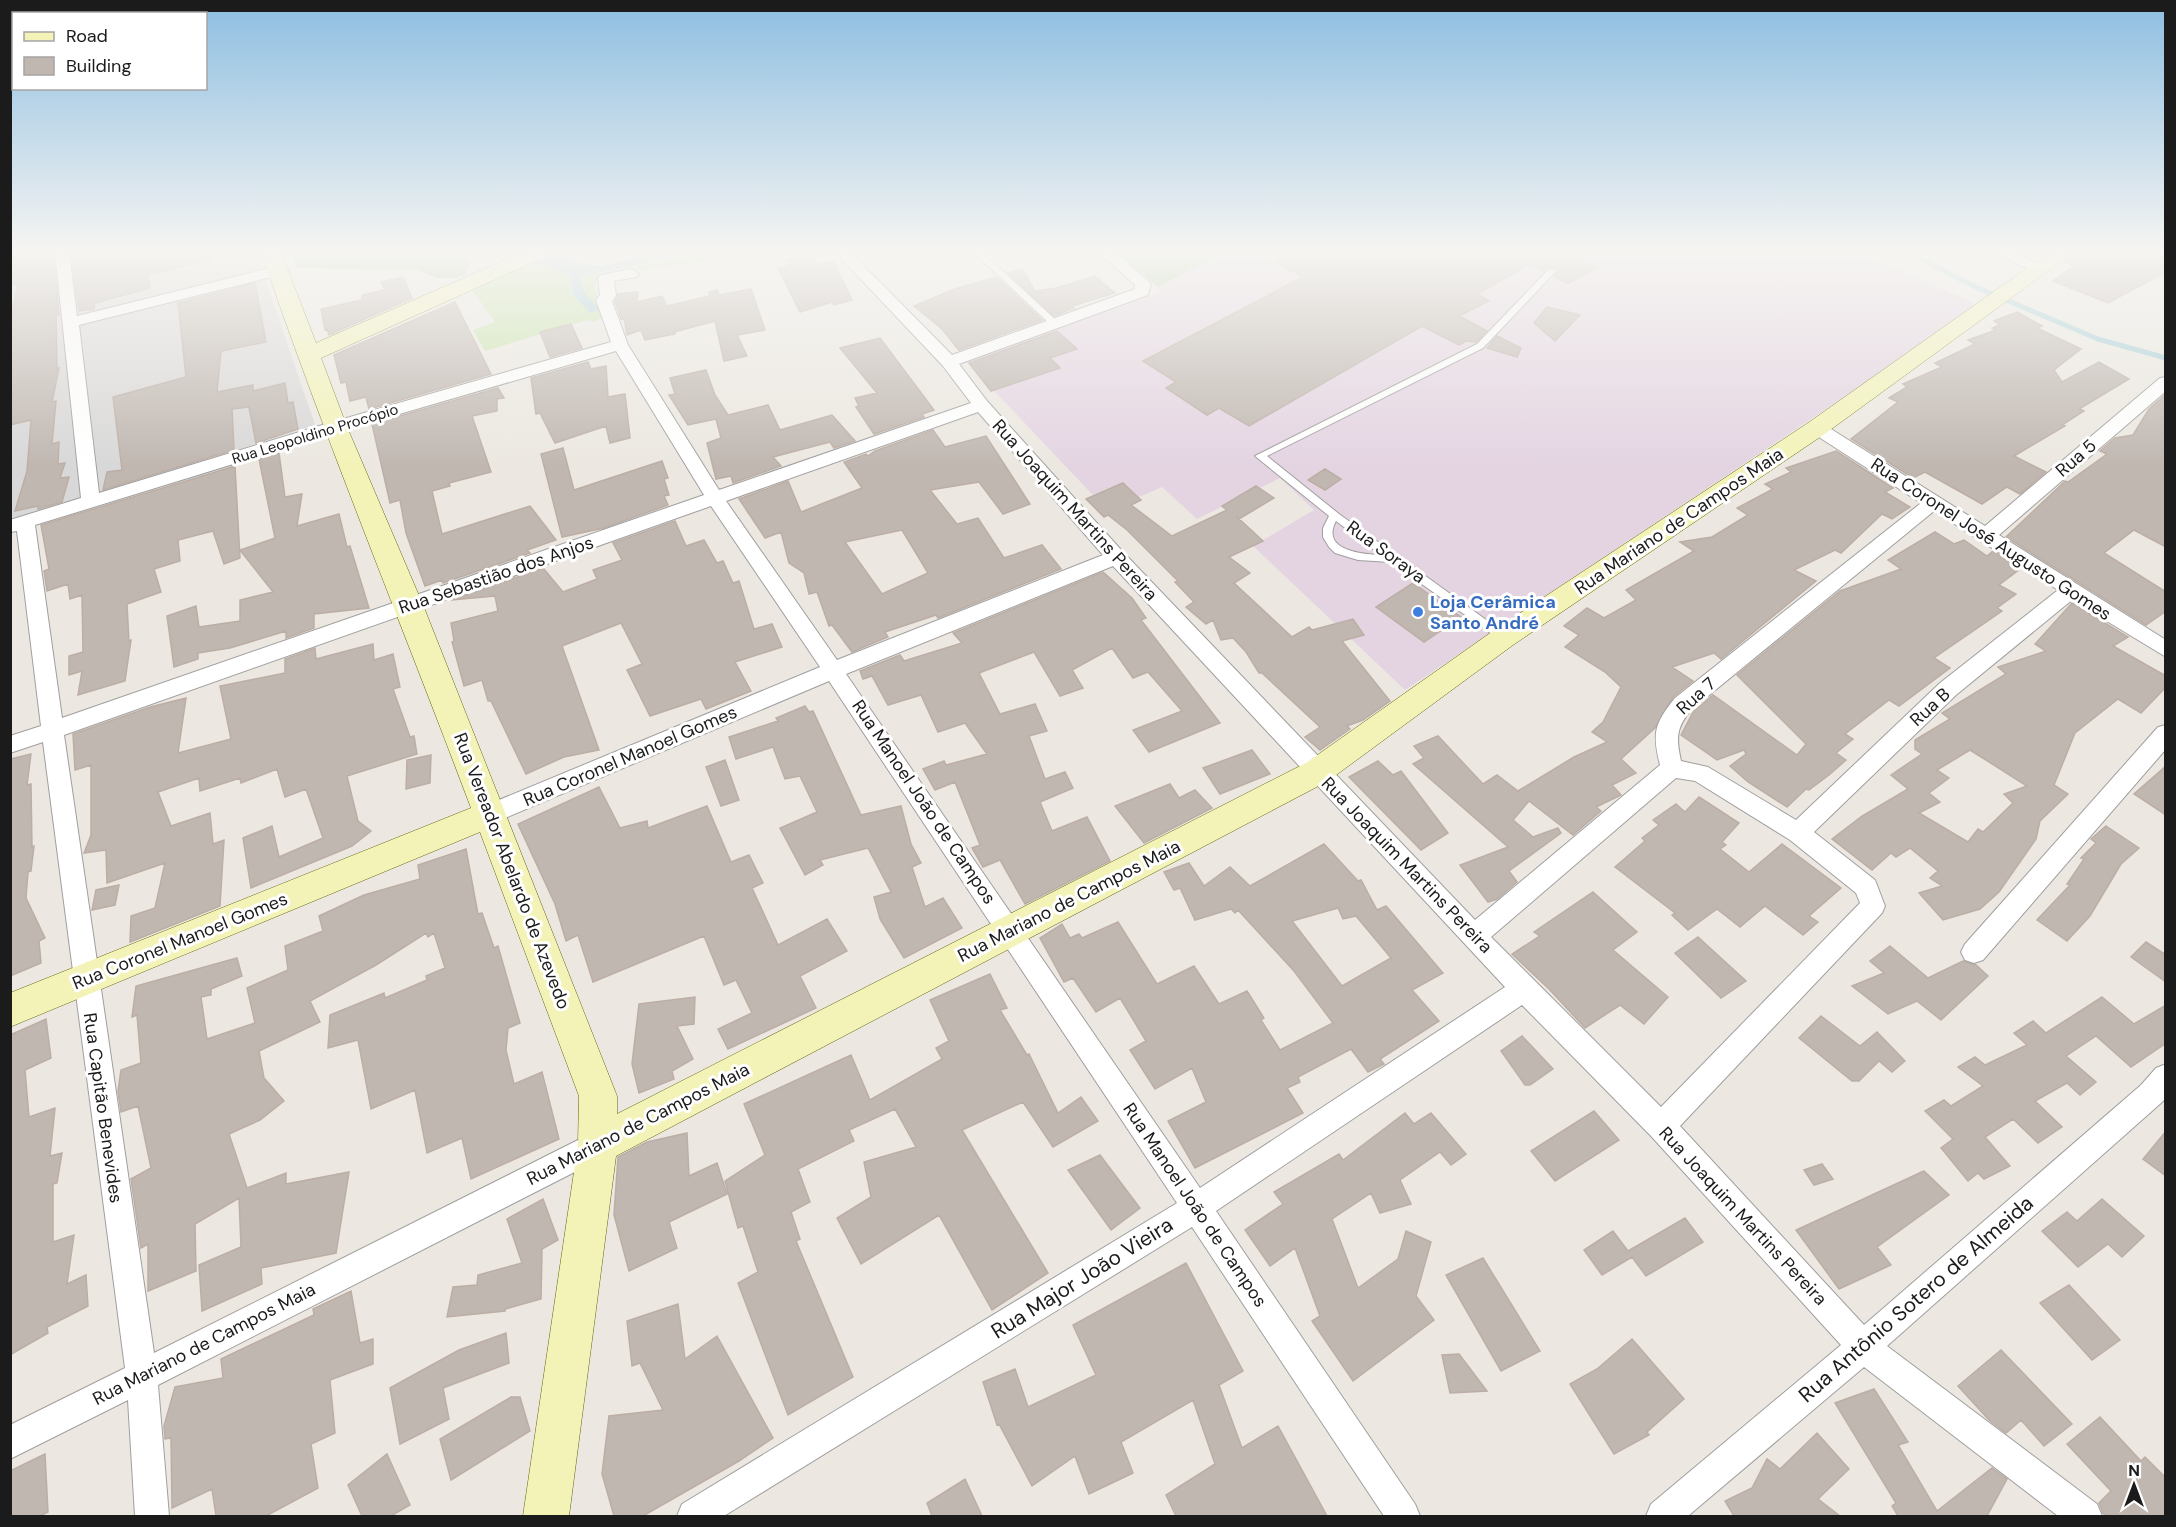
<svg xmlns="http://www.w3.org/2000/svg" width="2176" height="1527" viewBox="0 0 2176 1527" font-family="'DM Sans',sans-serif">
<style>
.residential{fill:#d9d8d8}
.industrial{fill:#e4d4e2}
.grass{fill:#c8e3aa}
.forest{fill:#a9c899}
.water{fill:#a4cdd6}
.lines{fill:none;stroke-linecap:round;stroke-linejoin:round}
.stream{stroke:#a4cdd6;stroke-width:5}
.building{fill:#c0b7b1;stroke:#bcaea5;stroke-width:1.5;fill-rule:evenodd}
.lane-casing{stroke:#9f9f9f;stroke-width:2}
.street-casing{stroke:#9f9f9f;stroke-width:2}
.secondary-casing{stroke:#61670d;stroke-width:1}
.lane{fill:#fff;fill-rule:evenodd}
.street{fill:#fff;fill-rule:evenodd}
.secondary{fill:#f3f3b8;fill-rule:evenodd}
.shop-dot{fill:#3f7fe0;stroke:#fff;stroke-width:2}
.labels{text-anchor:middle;stroke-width:6;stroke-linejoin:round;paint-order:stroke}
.far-street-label{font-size:15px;fill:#1b1b1b;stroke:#fff}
.street-label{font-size:18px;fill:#1b1b1b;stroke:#fff}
.shop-label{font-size:18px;font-weight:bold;fill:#366cbe;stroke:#fff;text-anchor:start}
.near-street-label{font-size:21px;fill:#1b1b1b;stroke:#fff}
</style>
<rect width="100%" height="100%" fill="#ece8e1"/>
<path class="residential" d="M11,252H256L315,425L11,522Z"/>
<path class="industrial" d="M1225,252H1859L1980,306L1405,690L1253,546L1314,510L1280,478L1197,519L1162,487L1108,511L964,359L1160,293L1158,287Z"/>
<path class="grass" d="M703,252H748L730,257L602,277L594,285L603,318L595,322L587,320L485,351L473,330L495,322L472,290L531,261L570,276L573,295H586L581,276L603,273Z"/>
<path class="forest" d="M291,252H447L471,262L465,275L457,278H437L417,270L297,268Z
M1116,252H1225L1158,287Z"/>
<path class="water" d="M556,252C594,276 617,261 656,253C671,250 688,252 703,252L581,276C581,292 589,299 601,309L590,313L573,295L570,276L531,261Z"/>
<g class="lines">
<path class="stream" d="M1907,252L1978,288L2098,339L2166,358"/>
</g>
<path class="building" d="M11,252H53L59,315L56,316L57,369L59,368L52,402L56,401L52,444L59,442L58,464L65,463L60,478L69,477L62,502L38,509V506L15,511L27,471L31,420L10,425V320L18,283L10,285Z
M71,252H129V263L166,252H211L212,259L147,275L150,288L95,303L94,309L79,311Z
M1295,252H1567L1598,268L1567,284L1554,276L1558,271L1557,269L1550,267L1544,271L1530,264L1477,294L1489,301L1459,316L1487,331L1476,342L1466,341L1459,345L1422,326L1249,426L1219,408L1207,415L1166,388L1176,382L1143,361L1303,277L1275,261Z
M2076,252H2166V272L2108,303L2053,281L2074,266L2064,262Z
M809,254L818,265L833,261L852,300L834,305L832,302L800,312L778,268L789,266L785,260Z
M1022,269L1035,291L1057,288L1095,276L1115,293L1072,306L1074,308L1054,316L1008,273Z
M403,277L412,298L329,335L327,329L325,330L321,309L362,300V295L385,290L381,282Z
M996,277L1042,320L959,350L942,329L914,306L955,289Z
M255,283L266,342L221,351L217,392L253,385V391L285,383L288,403L293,402L298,429L256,443L249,407L232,409L234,450L103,490L107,472L122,470L113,397L186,377L178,303Z
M751,289L765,330L737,335L747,356L724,361L715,321L674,332L675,334L645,340L641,330L627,335L624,318L621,319L615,301L618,294L638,292L637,302L662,296L667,306L710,296L709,292L717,290L719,295Z
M455,302L491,374L369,409L366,397L350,401L346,382L341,383L334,355Z
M1547,307L1580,315L1555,341L1534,323Z
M2017,312L2042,326L2037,328L2081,349L2054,370L2062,382L2099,362L2129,379L2079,409L2084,411L2062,425L2065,426L2014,456L2046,472L2020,494L2007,487L1982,504L1925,472L1913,478L1851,439L1898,402L1889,398L1907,387L1903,384L1942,367L1935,363L1975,344L1968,340L1996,330L1992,328L2000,325L1994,321Z
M571,324L582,348L550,357L540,332Z
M1057,331L1077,349L1050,358L1060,368L991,391L969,363Z
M1497,336L1521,348L1517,357L1487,348Z
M880,338L934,410L922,414L924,417L874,434L856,407L859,406L855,398L877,393L840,348Z
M588,362L591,369L606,366L608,397L625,394L630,438L610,443L606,426L555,443L540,413L536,414L531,378Z
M706,370L715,395L728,415L768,405L780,430L832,415L855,441L834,448L830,442L773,457L781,466L733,483L731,476L716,479L707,443L721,438L716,419L688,425L669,395L675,394L670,378Z
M498,388L504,398L497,399V411L472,416L491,472L449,483L450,486L432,491L442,534L530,506L556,540L527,550L530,553L443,583L442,580L425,586L406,533L400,500L390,503L372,424Z
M2166,394V547L2134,530L2104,553L2166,592V611L2146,625L2006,537L2065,481L2068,482L2107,454L2100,451L2115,438L2133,435L2149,409Z
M933,430L945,447L986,436L1030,504L1003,514L979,482L930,490L957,524L978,518L1004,558L1042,545L1061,569L938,618L936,615L885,632L888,637L852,652L832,625L829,626L817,592L809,594L804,573L789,563L781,532L765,538L739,499L788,481L801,512L862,488L844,462L866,454L868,456L875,451ZM902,530L928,573L882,594L845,542Z
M563,448L574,490L662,461L668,478L664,479L669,495L664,496L668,505L604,528L562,537L541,454Z
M1836,451L1893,488L1885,492L1910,507L1892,519L1882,514L1841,553L1835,550L1794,570L1816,581L1721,659L1714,653L1672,667L1693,681L1673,697L1655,728L1621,759L1636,773L1612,785L1621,795L1596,807L1601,811L1573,835L1529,801L1513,820L1533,837L1558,828L1561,833L1509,871L1517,882L1497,899L1488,902L1460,865L1508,847L1413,764L1424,758L1414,746L1438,736L1483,784L1497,775L1518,791L1574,757L1607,742L1592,732L1603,722L1621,687L1605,672L1565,647L1579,635L1564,626L1587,608L1604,618L1636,600L1626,590L1694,551L1680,542L1712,537L1748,515L1737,508L1773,489L1765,484L1791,472L1786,468Z
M279,453L285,497L302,494L297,526L339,514L347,547L350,546L369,608L314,614V628L286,638V631L230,648L198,653V659L174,667L167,616L196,606L199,627L240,621V600L273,592L240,550L275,538L259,459Z
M235,466L240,558L224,564L213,531L178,540L180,561L154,569L161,592L127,604L129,641L131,640L125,681L78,695L82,671L69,675V656L83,652L82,595L70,599L68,584L47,591L44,571L49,569L41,525Z
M1325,469L1341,479L1325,490L1308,480Z
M1123,483L1141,500L1131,505L1172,536L1227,510L1222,506L1256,486L1274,498L1239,519L1236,516L1263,541L1229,557L1250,573L1234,583L1292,637L1309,627L1312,630L1353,619L1364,635L1342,641L1390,701L1363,720L1347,726L1350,729L1320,750L1305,737L1320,727L1262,673H1259L1246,652L1233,638L1221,640L1213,620L1206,624L1186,607L1194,602L1175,582L1178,581L1127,530L1108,515L1104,517L1086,499Z
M675,521L686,546L704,540L717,563L723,561L733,583L739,581L754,629L772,624L782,647L735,662L751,691L706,709L701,699L650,716L627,670L642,664L621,623L562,646L599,750L564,757L526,774L491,701H488L482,680L464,686L452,642L454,641L451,623L498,611L495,596L451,600L543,568L563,592L597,579L593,570L622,560L613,543Z
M1935,532L1954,544L1964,540L1987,556L1993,551L2020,569L1999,585L2016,594L1997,608L2002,611L1934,658L1950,668L1899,706L1889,700L1845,734L1853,739L1836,753L1846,760L1829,775L1809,790L1806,789L1787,807L1748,782L1730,766L1746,754L1744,750L1717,760L1681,735L1693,712L1713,695L1797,755L1806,744L1737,675L1840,591L1901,569L1888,560Z
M1103,572L1132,598L1146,618L1141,620L1220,723L1149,752L1133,730L1182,711L1148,672L1133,678L1112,648L1072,670L1083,688L1060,696L1034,652L979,673L1000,714L1035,704L1047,731L1029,736L1045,779L1065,772L1073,788L1040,802L1052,831L1087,817L1110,861L1025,904L1000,860L983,867L972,848L980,845L955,782L935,790L923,769L944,761L946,765L987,754L965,723L938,732L921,695L888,705L872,676L863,679L860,671L900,655L904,661L962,643L953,633Z
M1413,583L1461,617L1424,642L1376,607Z
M2072,603L2128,637L2113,646L2166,676V687L2141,713L2118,699L2075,733L2054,785L2068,794L2040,821L2036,839L1999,892L1980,909L1943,920L1919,893L1942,886L1930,878L1938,871L1910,848L1896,857L1891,853L1872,870L1832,839L1862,816L1908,789L1891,775L1922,754L1915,749V740L1950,719L1942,713L2006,674L1998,667L2046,651L2035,644ZM1970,750L2027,786L2004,794L2013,803L1983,832L1978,829L1968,842L1919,813L1940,802L1929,793L1949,778L1937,770Z
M373,644L374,660L393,654L400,687L393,689L410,737L414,736L417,754L347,776L358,821L371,831L352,846L251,888L243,838L272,826L279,857L323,838L306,789L285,797L277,769L241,783L240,778L200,791L199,778L158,792L171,826L210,813L213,844L224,840L220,906L130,942L131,916L155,908L165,863L107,883L106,850L84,853L91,835V765L75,770L73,734L150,707L186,698L178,753L231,739L220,686L285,673V659L315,648L316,659Z
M805,706L809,712L813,711L861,815L901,806L911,844L921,863L912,867L925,907L943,898L962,928L904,958L880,919L874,897L891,892L868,848L820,860L823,865L805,875L780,828L817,812L800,776L785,779L773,747L736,759L729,737L778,721L776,718Z
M1252,750L1270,774L1220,794L1203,768Z
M31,754L27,785L31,784L32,847L34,846L31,871L28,872L26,898L45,938L39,941L41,963L10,976V759Z
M431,755L430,783L406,789L407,760Z
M725,760L739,800L721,806L706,767Z
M1378,761L1393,775L1401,771L1448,833L1421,850L1349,777Z
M2166,766V815L2134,794Z
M1170,784L1179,798L1195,790L1212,808L1144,843L1115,806Z
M599,787L620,828L647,821L648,828L707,806L731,862L749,855L763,883L752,888L778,945L827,919L847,951L800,976L816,1008L728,1049L718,1029L752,1013L736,980L724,985L704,936L593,982L578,935L566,941L555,904L518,824Z
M1699,797L1739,823L1722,842L1726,845L1720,849L1749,872L1782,844L1841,888L1809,916L1818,922L1803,935L1765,906L1740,927L1717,909L1688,930L1672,915L1675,913L1615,867L1645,841L1642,838L1659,825L1653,820L1676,804L1685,812Z
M2106,826L2139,848L2121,864L2090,916L2067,941L2037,920L2070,885L2067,884L2084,859L2081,858L2096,843L2091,839Z
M1324,844L1358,881L1361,880L1377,910L1386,906L1443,973L1412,990L1439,1021L1380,1059L1384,1064L1368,1072L1351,1049L1298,1077L1300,1082L1287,1088L1303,1113L1195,1168L1168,1121L1206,1102L1192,1068L1155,1089L1130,1050L1146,1041L1120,998L1096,1012L1073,978L1064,982L1040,938L1062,924L1070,938L1079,934L1082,938L1118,922L1157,984L1194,966L1219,1004L1247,991L1264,1018L1261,1020L1280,1050L1333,1023L1294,971L1238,910L1235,913L1231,909L1195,920L1180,888L1174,890L1164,872L1189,863L1204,886L1230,867L1250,886ZM1338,908L1343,919L1356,916L1391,958L1342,986L1292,921Z
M466,849L478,914L482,913L494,948L498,946L520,1023L508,1028L506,1050L514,1084L542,1072L559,1139L471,1179L462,1138L427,1153L415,1090L371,1109L358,1040L328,1048L330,1015L384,993L385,998L427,980L426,976L445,968L434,933L428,937L426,933L376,965L310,1001L320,1022L259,1051L264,1078L284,1101L260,1120L229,1134L247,1188L286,1173V1184L349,1172L336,1253L261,1268L262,1284L202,1311L199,1265L241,1247L239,1198L195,1224L196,1271L148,1291V1244L141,1248L131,1179L151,1168L138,1106L121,1112L118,1091L121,1070L141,1063L137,1015L132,1017L136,986L237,958L242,976L211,989V995L201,997L207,1039L255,1023L247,988L288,970L285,946L323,931L319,916L364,895L420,879L418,865Z
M119,885L115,905L92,910L96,890Z
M1593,892L1637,932L1613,950L1668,997L1644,1024L1620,1005L1585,1028L1549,989L1512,954L1540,936L1534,932Z
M1698,937L1746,981L1721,998L1675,953Z
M2146,942L2166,955V982L2131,957Z
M1890,946L1928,978L1963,961L1976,965L1988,976L1941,1020L1917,1001L1888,1014L1852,986L1884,973L1870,961Z
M990,974L1007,1008L1000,1010L1027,1055L1029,1054L1058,1113L1081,1097L1098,1121L1053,1147L1023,1102L962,1130L1048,1273L992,1310L939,1215L861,1264L837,1218L871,1197L864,1162L916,1147L895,1109L849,1130L854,1141L798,1169L810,1202L791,1212L800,1239L796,1241L853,1377L788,1415L738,1283L758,1272L743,1226L738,1228L725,1181L765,1155L744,1104L851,1055L870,1100L942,1059L936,1048L949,1041L930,1000Z
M695,997L694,1024L677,1026L693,1059L672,1071L674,1079L639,1093L632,1064L639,1004Z
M2102,997L2134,1024L2166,1005V1043L2131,1067L2096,1036L2066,1056L2096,1082L2080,1095L2067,1083L2035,1101L2062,1127L2038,1143L2013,1119L1985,1137L2010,1166L1984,1179L1978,1173L1968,1181L1941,1148L1953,1139L1925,1111L1944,1100L1951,1106L1983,1086L1958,1067L1975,1057L1985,1065L2027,1045L2014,1033L2033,1021L2046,1033Z
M1821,1016L1860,1046L1877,1032L1905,1061L1892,1072L1879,1061L1859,1081H1852L1799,1038Z
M46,1019L51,1058L25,1070L29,1117L55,1108L50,1156L62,1153L57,1183L53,1184V1242L74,1235L67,1284L86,1275L88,1306L47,1327L48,1333L10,1355V1035Z
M1522,1036L1553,1069L1530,1085H1525L1501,1051Z
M1594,1111L1619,1140L1555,1181L1531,1151Z
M1405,1113L1414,1124L1431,1113L1466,1154L1451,1165L1440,1152L1400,1180L1411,1204L1380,1213L1371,1193L1332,1219L1358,1288L1398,1259L1406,1231L1431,1242L1416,1296L1434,1320L1353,1381L1312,1321L1320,1316L1295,1248L1270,1266L1245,1230L1283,1204L1274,1192L1339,1154L1343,1160Z
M2166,1131V1176L2143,1159Z
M687,1133L689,1176L717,1163L727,1194L669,1222L677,1248L629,1271L614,1215L618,1157L647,1142Z
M1100,1155L1140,1208L1111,1230L1068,1170Z
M1822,1164L1833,1179L1814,1185L1804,1170Z
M1924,1171L1949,1195L1877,1247L1891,1265L1839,1289L1796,1230Z
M543,1199L558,1240L542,1249L541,1299L505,1309V1311L447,1317L453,1287L477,1285L478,1275L522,1263L507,1219Z
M2102,1199L2144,1236L2122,1257L2108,1244L2078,1267L2042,1231L2067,1212L2077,1221Z
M1685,1218L1703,1242L1646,1276L1632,1257L1602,1275L1584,1250L1613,1231L1628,1251Z
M1483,1258L1540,1351L1501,1371L1446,1275Z
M1186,1263L1243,1371L1219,1385L1242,1448L1278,1426L1327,1516H1176L1166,1495L1215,1464L1193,1400L1121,1442L1133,1473L1089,1494L1075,1456L1032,1486L999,1424L997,1425L983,1382L1015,1369L1028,1407L1096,1375L1073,1325Z
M2069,1285L2120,1340L2092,1360L2040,1303Z
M351,1291L360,1343L373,1339V1364L330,1380L335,1433L311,1444L318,1488L266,1516H216L212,1489L172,1508L171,1438L165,1439L164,1426L175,1387L223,1378L221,1359L314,1315L313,1309Z
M678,1304L685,1359L717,1336L773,1438L739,1461L643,1516H614L602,1474L609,1416L663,1410L640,1363L632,1366L627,1321Z
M506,1333L509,1363L443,1388L449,1419L400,1444L390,1388L459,1350Z
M1632,1339L1684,1399L1647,1432L1649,1435L1614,1454L1570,1384L1597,1369Z
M2001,1350L2072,1424L2044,1446L2021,1420L2006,1433L1989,1420L1958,1386Z
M1459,1354L1487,1391L1450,1393L1442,1355Z
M1874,1389L1908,1442L1898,1445L1937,1511L1992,1468L2007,1479L1987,1516H1898L1892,1506L1896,1503L1835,1403Z
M511,1397H520L530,1431L451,1480L440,1439Z
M2100,1417L2141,1461L2145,1457L2166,1478V1516H2106L2103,1513L2099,1503L2111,1491L2067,1444Z
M1817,1433L1849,1469L1818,1499L1840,1516H1734L1725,1501L1752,1488L1767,1459L1780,1469Z
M45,1454L48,1512L40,1516H10V1471Z
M387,1454L410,1505L391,1516H362L348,1485Z
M965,1479L982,1516H932L927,1503Z"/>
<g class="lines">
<g class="lane-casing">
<path id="lane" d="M973,252H982L1057,321V325H1051Z
M1549,269L1556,271L1483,348L1267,456L1339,514L1396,555L1401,556L1402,559L1507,635L1509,638L1507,641L1503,642L1391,562L1358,560L1335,553L1329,547L1323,537V528L1329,516L1255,456L1477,344ZM1336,521L1381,555C1363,554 1320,551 1336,521Z"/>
</g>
<g class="street-casing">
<path id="street" d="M55,252H69L77,316L278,266L286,271L283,274L79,325L99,493L329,423L611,342L596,300L600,295L598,278L601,275L631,269L639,274L636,277L614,281L616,296L612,301L628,345L719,490L971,403L943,366L835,252H850L952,355L1135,289V285L1099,252H1115L1148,281L1151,284L1148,295L959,364L987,401L1123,552L1475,920L1660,765C1652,733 1654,724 1675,698L1921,503L1811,432L1808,428L1811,424H1823L1985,526L2160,378L2166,377V391L1999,535L2166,640V657L2072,600L1956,695L1814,832L1875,880L1885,906L1882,913L1680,1126L1864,1325L2141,1085L2156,1068L2166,1064V1098L2161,1103L1887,1346L2097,1504L2102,1516H2058L1864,1367L1688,1516H1646L1651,1504L1841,1345L1651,1136L1522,1005L1216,1211L1415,1504L1420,1516H1384L1192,1227L724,1516H677L682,1504L1177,1203L829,681L498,821L490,823L482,821L478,814L482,807L820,667L711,506L64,735L154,1353L588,1135L598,1131L608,1135L612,1145L608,1155L158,1385L169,1516H135L128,1400L10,1459V1425L125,1368L43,742L10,753V736L41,726L17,531L10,532V520L81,498ZM616,351L704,495L62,718L35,525L341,431ZM978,412L1103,555L837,660L726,501ZM1934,511L2058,590L1940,683L1796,820L1708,767L1681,761C1676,738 1676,728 1691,710ZM1113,566L1505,987L1200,1188L846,674ZM1676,778L1695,781L1790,840L1856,893L1860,903L1661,1107L1491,937Z
M1992,252H2012L2048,269L2045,272H2035Z
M2166,725V749L1983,960L1974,963L1965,960L1961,952L1965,944L2158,727Z"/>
</g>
<g class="secondary-casing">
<path id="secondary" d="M261,252H281L316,343L523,252H550L547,256L321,358L347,427L423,605L617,1096V1114L1306,763L1493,631L1808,423L2050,252H2074L1826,433L1513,645L1328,781L616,1156L569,1516H523L578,1145L579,1096L480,832L10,1027V993L471,808C401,622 325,439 261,252Z"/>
</g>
<use href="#lane" class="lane"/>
<use href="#street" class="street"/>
<use href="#secondary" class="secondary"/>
</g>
<linearGradient id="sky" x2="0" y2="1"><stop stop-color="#8dbee1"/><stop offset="0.54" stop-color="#f6f5f2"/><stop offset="1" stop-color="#f6f5f2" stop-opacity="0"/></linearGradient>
<rect width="2176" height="466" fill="url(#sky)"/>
<circle class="shop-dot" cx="1418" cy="612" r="6"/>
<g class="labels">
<g class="far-street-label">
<text transform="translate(315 434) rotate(-17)" y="5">Rua Leopoldino Procópio</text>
</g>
<g class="street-label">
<text transform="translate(2076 458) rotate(-41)" y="6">Rua 5</text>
<text transform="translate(1075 510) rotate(48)" y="6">Rua Joaquim Martins Pereira</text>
<text transform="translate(1679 521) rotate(-34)" y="6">Rua Mariano de Campos Maia</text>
<text transform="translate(1991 539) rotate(33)" y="6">Rua Coronel José Augusto Gomes</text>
<text transform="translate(1386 552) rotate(36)" y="6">Rua Soraya</text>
<text transform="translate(496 575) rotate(-19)" y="6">Rua Sebastião dos Anjos</text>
<text transform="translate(1696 696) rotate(-42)" y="6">Rua 7</text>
<text transform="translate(1930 707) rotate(-43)" y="6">Rua B</text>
<text transform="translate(630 756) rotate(-23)" y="6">Rua Coronel Manoel Gomes</text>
<text transform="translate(924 802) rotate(56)" y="6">Rua Manoel João de Campos</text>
<text transform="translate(1407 865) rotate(46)" y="6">Rua Joaquim Martins Pereira</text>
<text transform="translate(512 871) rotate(69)" y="6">Rua Vereador Abelardo de Azevedo</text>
<text transform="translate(1069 901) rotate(-27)" y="6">Rua Mariano de Campos Maia</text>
<text transform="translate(180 941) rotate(-22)" y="6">Rua Coronel Manoel Gomes</text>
<text transform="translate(103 1108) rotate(82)" y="6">Rua Capitão Benevides</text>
<text transform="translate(638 1124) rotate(-27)" y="6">Rua Mariano de Campos Maia</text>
<text transform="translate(1195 1205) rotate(56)" y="6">Rua Manoel João de Campos</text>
<text transform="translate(1743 1216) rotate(47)" y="6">Rua Joaquim Martins Pereira</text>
<text transform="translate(204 1344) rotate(-27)" y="6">Rua Mariano de Campos Maia</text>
</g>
<g class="shop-label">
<text x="1430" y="608">Loja Cerâmica<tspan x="1430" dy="21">Santo André</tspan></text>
</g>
<g class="near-street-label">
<text transform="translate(1082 1278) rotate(-32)" y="7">Rua Major João Vieira</text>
<text transform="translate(1916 1299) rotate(-41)" y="7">Rua Antônio Sotero de Almeida</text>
</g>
</g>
<rect width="2176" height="1527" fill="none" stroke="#1b1b1b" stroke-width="24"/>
<rect x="12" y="12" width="195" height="78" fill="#ffffff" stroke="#a4a4a4" stroke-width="1.5"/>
<rect x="24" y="32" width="30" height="9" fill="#f3f3b8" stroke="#a4a4a4" stroke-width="1.5"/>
<text x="66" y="42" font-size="18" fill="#1b1b1b">Road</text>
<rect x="24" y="57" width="30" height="18" fill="#c0b7b1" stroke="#a4a4a4" stroke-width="1.5"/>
<text x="66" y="72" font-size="18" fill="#1b1b1b">Building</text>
<g transform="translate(2134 1485)" stroke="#ffffff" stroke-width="4.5" paint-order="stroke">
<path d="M0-4.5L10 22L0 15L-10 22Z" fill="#1b1b1b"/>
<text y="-9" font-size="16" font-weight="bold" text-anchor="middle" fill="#1b1b1b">N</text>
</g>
</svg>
